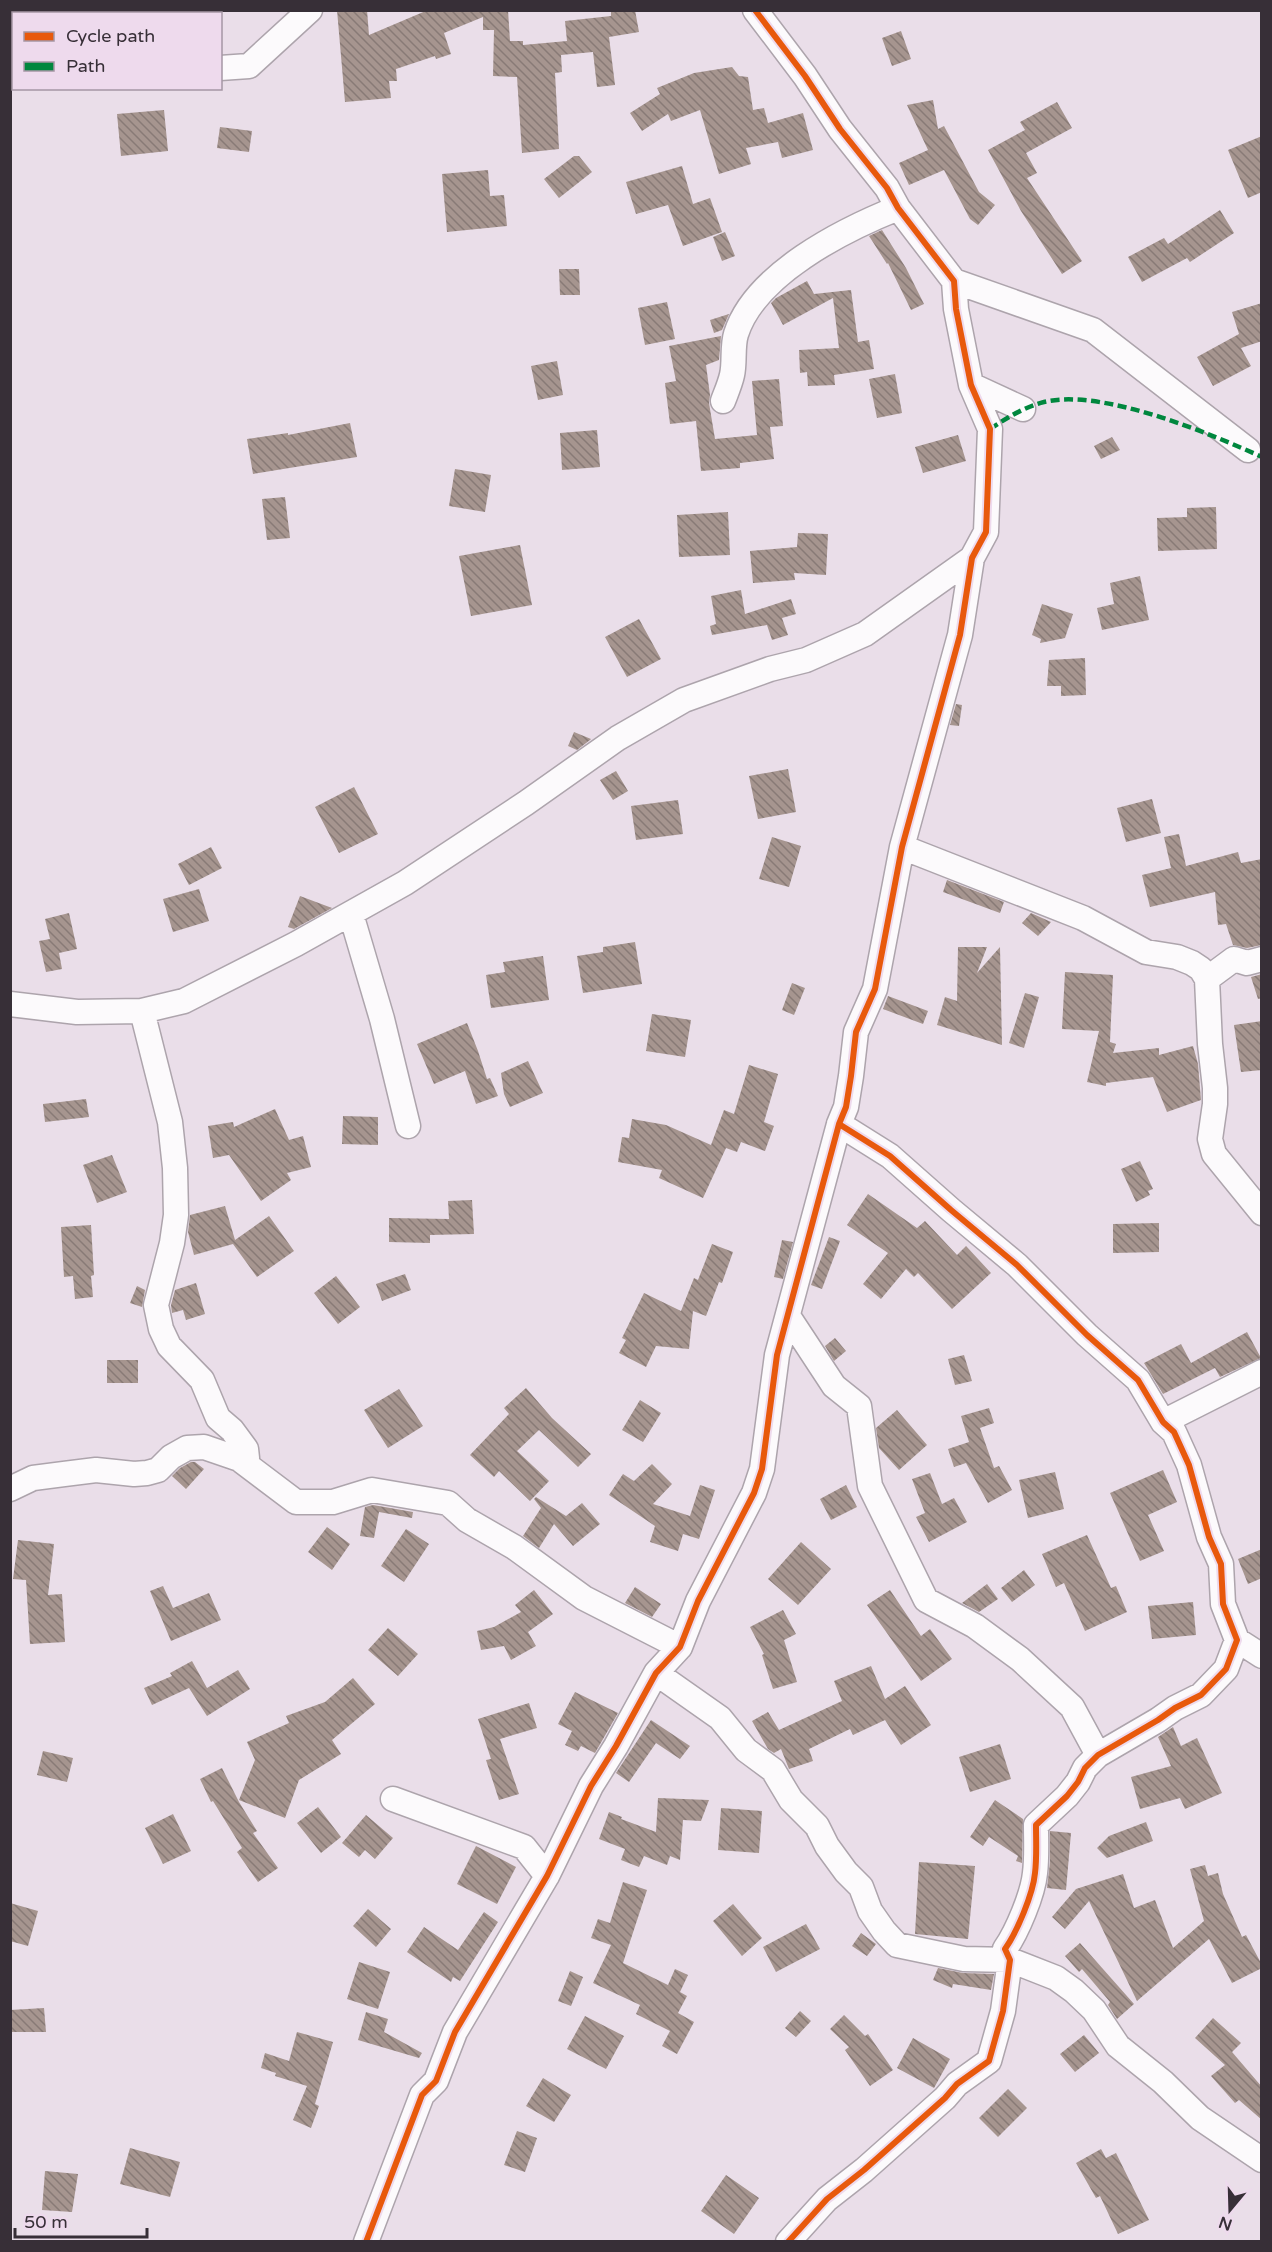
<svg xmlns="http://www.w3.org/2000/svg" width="1272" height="2252" viewBox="0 0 1272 2252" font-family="'Varela Round',sans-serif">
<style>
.building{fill:url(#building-back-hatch)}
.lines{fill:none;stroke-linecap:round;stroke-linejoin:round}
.minor-casing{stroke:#ada4ac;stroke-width:27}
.minor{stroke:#fcfafc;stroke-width:24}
.quiet{stroke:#00873e;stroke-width:4.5;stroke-dasharray:9 4.5;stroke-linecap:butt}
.cycleway-casing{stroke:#eedaed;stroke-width:10}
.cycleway{stroke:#e8590c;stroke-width:6}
</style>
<defs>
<pattern id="building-back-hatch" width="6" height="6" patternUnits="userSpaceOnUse" patternTransform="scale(1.5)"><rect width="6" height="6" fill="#a6958f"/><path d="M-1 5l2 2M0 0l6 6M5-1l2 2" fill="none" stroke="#887a76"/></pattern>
</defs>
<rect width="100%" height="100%" fill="#eadee9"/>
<path class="building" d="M337,10H367L369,35L428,10H508L510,41H523V45L567,41L565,21L611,16V10H635L639,32L609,37L615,85L597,87L593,52L561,55L562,72L555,73L559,149L522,153L517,77L493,76L494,30H483V17L444,33L451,54L436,59L435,56L396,69L397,81H389L391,98L345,102Z
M901,31L911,59L892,66L882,38Z
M732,67L739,76L748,77L753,110L764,108L768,123L803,113L813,150L782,158L778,142L746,148L751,164L719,174L700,110L671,121L668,114L642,131L630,113L660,94L657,88L694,73Z
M933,100L938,129L944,126L979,192L995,205L978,225L970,219L944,170L909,185L899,163L928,150L907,105Z
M1057,102L1072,128L1026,153L1037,173L1027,178L1082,261L1062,274L1021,211L988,150L1025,130L1020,122Z
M164,110L168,151L121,156L117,114Z
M220,127L252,131L249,152L217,148Z
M1262,136V192L1248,198L1228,150Z
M574,156H579L592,172L559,198L544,179Z
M682,166L693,204L710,198L722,232L683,246L668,205L636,214L626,182Z
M488,170L490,196L504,195L507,226L447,232L442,174Z
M1220,210L1234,233L1190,262L1187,258L1142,282L1128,257L1164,238L1168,244Z
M882,230L906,268L924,304L911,310L888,263L887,264L869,236Z
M725,232L735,256L722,261L713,237Z
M559,269H579L580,295H560Z
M807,281L814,294L851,290L858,342L869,340L874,369L834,375L835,385L808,386L807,372L800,373L799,350L839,348L833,298L783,325L771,303L776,298Z
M667,302L675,339L645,345L638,308Z
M1262,303V341L1241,348L1251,366L1213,386L1197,357L1239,334L1232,312Z
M729,314L722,330L714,333L710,320Z
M721,336L719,360L706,365L710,395L709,403L715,439L757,435L752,381L779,379L783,426L770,427L774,459L740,463V468L701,471L696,421L670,424L665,383L676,381L669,346Z
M557,361L563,395L538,400L531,366Z
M895,374L902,413L877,418L869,379Z
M350,423L357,457L253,474L247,439L288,433V435Z
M597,430L600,467L562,470L560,433Z
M958,435L966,461L923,473L915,447Z
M1112,437L1120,450L1101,459L1094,446Z
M455,469L491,475L485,512L449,506Z
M285,497L290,538L267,540L262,499Z
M1216,507L1217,549L1158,551L1157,518L1187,517V508Z
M728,512L730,555L679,557L677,515Z
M798,533L828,534L826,575L794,573L795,580L753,583L750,551L797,547Z
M520,545L532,605L471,616L459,556Z
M1140,576L1149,620L1102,630L1097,608L1114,604L1110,583Z
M741,590L745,614L791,599L796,614L782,618L788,635L772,640L767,625L712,635L710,626L716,624L711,596Z
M1042,604L1073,614L1065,638L1040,643L1041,639L1032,635Z
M639,619L661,659L627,677L605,637Z
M1085,658L1086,695L1061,696V686H1047L1049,660Z
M956,704L962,705L959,726L950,725Z
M574,732L591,739L590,740L577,750L568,746Z
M788,769L796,812L758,819L749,776Z
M616,771L628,791L613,800L600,780Z
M354,787L378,834L339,853L315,807Z
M1152,799L1161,833L1126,842L1117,808Z
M678,800L683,834L636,840L631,806Z
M1179,834L1186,866L1238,852L1241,863L1262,859V945L1247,948L1233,945L1226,924L1218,925L1215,892L1150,907L1142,875L1171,868L1164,837Z
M772,837L801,846L789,887L759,879Z
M211,847L222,868L189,885L178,864Z
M947,880L1004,902L1000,913L943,892Z
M199,889L209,921L173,932L163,899Z
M300,896L332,908L294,929L288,927Z
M69,913L77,949L59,953L62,969L46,972L39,941L50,939L45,919Z
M1031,913L1051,922L1038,936L1022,923Z
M635,942L642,984L583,993L577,956L603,952V947Z
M958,947H987L977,973L1000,947L1002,1045L937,1025L945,997L957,1001Z
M543,956L549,1000L491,1008L486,975L505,972L503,962Z
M1065,972L1113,975L1110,1042L1116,1044L1113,1053L1159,1048V1055L1193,1046L1198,1064L1201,1100L1167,1112L1153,1077L1106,1083V1086L1087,1082L1099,1031L1062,1029Z
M1262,974V998L1258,999L1251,977Z
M792,983L805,988L794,1015L782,1010Z
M1025,993L1039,997L1024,1048L1009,1043Z
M888,996L928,1011L923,1024L883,1009Z
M652,1014L691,1020L685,1057L646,1051Z
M1262,1021V1070L1241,1072L1234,1025Z
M467,1023L478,1051L487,1079L490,1078L498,1096L476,1104L465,1071L434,1084L417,1044Z
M528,1061L543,1093L510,1107L504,1094L501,1073Z
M749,1065L778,1074L764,1122L774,1126L765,1151L741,1142L737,1152L726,1148L703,1198L659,1178L662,1170L618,1162L622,1137L629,1138L632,1119L666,1125L711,1145L724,1110L734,1114Z
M86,1099L89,1117L45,1122L43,1104Z
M275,1109L289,1140L303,1136L311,1167L287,1173L291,1180L261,1201L229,1155L213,1158L208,1126L233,1122L234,1127Z
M343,1116L378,1117V1145L342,1144Z
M112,1155L127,1192L97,1203L83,1165Z
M1140,1161L1153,1189L1148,1191L1150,1195L1136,1202L1121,1169Z
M868,1194L917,1228L925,1221L957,1255L966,1246L991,1273L952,1309L918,1273L914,1277L906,1269L881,1299L863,1284L888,1253L847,1225Z
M472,1200L474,1234L430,1235V1243L389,1242V1218L449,1219L448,1201Z
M225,1206L235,1240L269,1216L294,1251L257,1277L233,1244L194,1255L188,1232L190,1215Z
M1159,1223V1252L1113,1253V1224Z
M91,1225L94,1275L91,1276L93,1297L75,1299L73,1276L64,1277L61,1227Z
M829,1237L840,1241L822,1289L811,1285Z
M782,1240L793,1242L783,1279L774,1277Z
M712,1244L733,1252L722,1283L719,1282L706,1316L693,1311L689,1349L656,1346L646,1367L619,1353L626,1340L622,1338L644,1293L681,1311L694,1278L698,1280Z
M405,1274L411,1290L382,1301L376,1284Z
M336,1276L360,1307L338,1324L314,1293Z
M196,1283L205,1314L186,1320L183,1310L172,1313L171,1305L175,1290Z
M137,1286L145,1290L142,1307L130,1303Z
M1247,1332L1261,1358L1220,1377L1215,1368L1163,1394L1144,1363L1181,1344L1191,1363Z
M835,1338L846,1351L834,1361L825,1346Z
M964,1355L972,1381L955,1385L948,1359Z
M107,1360H138V1383H107Z
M526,1388L552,1418L591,1454L578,1467L539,1430L517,1451L549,1481L530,1501L499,1471L494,1477L470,1455L509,1414L504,1408Z
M399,1389L423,1426L388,1448L364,1410Z
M640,1400L661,1413L643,1442L622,1430Z
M989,1408L994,1423L980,1428L994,1468L999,1466L1012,1490L988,1503L966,1463L954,1467L948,1449L969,1442L961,1416Z
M897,1410L927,1445L899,1470L879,1448L876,1428Z
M191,1462H195L204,1469L186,1489L172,1476L180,1468Z
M652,1464L672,1484L653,1504L690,1516L700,1485L715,1490L699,1539L683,1534L678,1551L650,1542L655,1526L609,1495L623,1474L634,1481Z
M1163,1470L1177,1502L1148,1515L1164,1551L1140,1561L1110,1493Z
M1055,1472L1064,1509L1028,1518L1019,1480Z
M930,1473L942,1504L954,1498L967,1522L929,1542L916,1517L925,1513L912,1479Z
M846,1485L857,1507L831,1520L820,1499Z
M536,1497L566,1516L582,1503L600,1524L573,1546L554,1524L539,1548L523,1536L541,1508L534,1499Z
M373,1505L413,1512L412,1518L379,1512L374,1538L360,1536L365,1507Z
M327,1527L350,1544L332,1570L308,1552Z
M406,1529L429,1544L404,1582L381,1566Z
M1087,1535L1111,1588L1116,1586L1127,1612L1085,1631L1064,1583L1056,1587L1042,1554Z
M18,1540L54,1544L48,1595L62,1594L65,1642L30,1644L26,1580L13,1579Z
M801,1542L831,1569L798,1605L768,1579Z
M1262,1549V1578L1248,1584L1238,1559Z
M1024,1570L1035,1585L1012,1602L1001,1588Z
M987,1584L998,1599L979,1612L962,1603Z
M163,1586L173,1608L209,1593L221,1620L171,1641L150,1591Z
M635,1587L661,1604L652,1617L625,1603Z
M534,1590L553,1614L528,1632L536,1646L511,1660L504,1646L481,1650L477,1631L494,1627L521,1612L515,1605Z
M890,1590L921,1636L930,1629L952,1659L921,1681L867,1605Z
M1193,1602L1196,1635L1152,1639L1148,1606Z
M783,1610L796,1634L784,1640L797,1682L773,1689L762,1655L764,1654L750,1627Z
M388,1628L418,1654L398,1676L368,1650Z
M192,1661L207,1688L238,1670L250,1689L207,1716L189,1688L152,1705L144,1688L172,1676L170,1673Z
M871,1666L885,1699L905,1686L931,1725L901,1745L885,1720L853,1735L850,1729L809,1749L813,1761L789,1769L781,1749L774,1753L768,1749L752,1721L768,1712L779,1730L842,1701L834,1681Z
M353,1678L375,1704L332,1740L341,1754L299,1780L285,1818L239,1800L255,1760L247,1742L289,1723L286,1716L325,1702Z
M575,1692L618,1713L595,1753L581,1746L578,1751L565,1745L572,1731L558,1724Z
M529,1703L537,1728L500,1739L519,1794L499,1800L486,1760L491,1759L478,1719Z
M651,1720L690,1746L680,1759L656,1743L629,1782L616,1773Z
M1173,1727L1181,1746L1197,1738L1222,1793L1185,1809L1180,1798L1140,1809L1131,1777L1171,1766L1158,1737Z
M1000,1744L1011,1779L970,1792L959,1757Z
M43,1751L73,1758L67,1782L37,1775Z
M222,1768L239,1802L257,1831L253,1833L278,1868L258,1882L237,1852L242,1848L213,1801L211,1802L200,1779Z
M658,1798L709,1800L701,1821L683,1820L680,1860L670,1856L667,1865L644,1856L639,1867L621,1860L625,1849L599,1839L609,1812L622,1817L621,1819L656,1832Z
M995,1800L1023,1819L1022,1863L1016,1861L1018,1856L989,1837L983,1846L970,1837Z
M318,1807L341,1837L321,1853L297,1823Z
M721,1808L762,1811L759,1853L718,1850Z
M173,1814L191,1851L163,1864L145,1828Z
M366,1815L393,1838L375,1859L365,1850L359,1857L342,1843Z
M1146,1822L1153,1841L1107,1858L1097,1848L1109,1836Z
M1050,1831L1071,1833L1066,1890L1047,1888L1050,1862Z
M476,1846L516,1867L497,1904L457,1884Z
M919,1862L975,1866L968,1939L915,1934Z
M1205,1865L1208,1876L1218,1873L1223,1894L1242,1937L1246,1935L1262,1965V1968L1232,1983L1209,1939L1137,2001L1089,1901L1065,1929L1052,1917L1076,1889L1123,1874L1134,1908L1155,1900L1173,1948L1204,1921L1190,1869Z
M623,1882L647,1890L623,1963L668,1985L675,1969L688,1975L680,1992L687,1996L678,2013L694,2022L677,2054L662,2046L670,2031L636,2014L640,2005L593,1983L611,1945L591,1938L598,1919L610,1923Z
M10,1903L38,1911L28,1946L10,1941Z
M733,1904L762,1938L742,1956L713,1921Z
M368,1909L391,1929L376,1947L353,1926Z
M484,1912L498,1922L460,1981L453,1977L451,1982L407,1952L424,1927L458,1950Z
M806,1924L820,1949L776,1972L763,1947Z
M861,1933L876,1944L867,1956L852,1946Z
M1080,1943L1134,2004L1117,2019L1108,2005L1110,2002L1082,1969L1079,1972L1065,1956Z
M359,1962L390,1972L378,2009L347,1999Z
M938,1968L963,1973L994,1974L991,1990L953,1984L952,1988L933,1980Z
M570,1971L583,1977L571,2006L558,2001Z
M44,2008L46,2032H10V2010Z
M800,2011L811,2021L796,2037L785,2028Z
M366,2012L388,2019L384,2032L422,2053L419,2058L358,2040Z
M844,2015L865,2036L868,2034L893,2070L870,2086L845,2050L849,2047L830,2029Z
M585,2016L624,2036L606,2069L567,2049Z
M1213,2018L1241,2043L1232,2052L1262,2087V2120L1239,2100L1235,2103L1211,2076L1225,2065L1195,2038Z
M297,2032L333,2042L315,2104L319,2106L311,2128L293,2120L307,2086L275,2076L276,2073L261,2068L265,2053L289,2061Z
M1084,2035L1099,2053L1075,2072L1060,2054Z
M913,2038L950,2059L934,2088L897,2068Z
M543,2078L571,2095L554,2122L526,2106Z
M1008,2089L1027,2108L998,2137L979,2118Z
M517,2131L537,2138L525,2172L504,2165Z
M130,2148L180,2162L170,2197L120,2184Z
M1101,2149L1106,2158L1116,2153L1149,2220L1118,2234L1100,2196L1096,2198L1076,2163Z
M45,2171L78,2174L72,2212L42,2210Z
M726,2175L759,2198L734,2234L701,2211Z"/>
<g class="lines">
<g class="minor-casing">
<path id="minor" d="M10,68H14
M220,68L249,66L310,10
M954,281L1093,330L1248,450
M971,385L1023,409
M723,401C726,393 730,384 732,375C735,362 732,347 736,334C755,274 843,230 898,208
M902,847L1083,918L1146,952L1177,957L1192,963L1201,969L1207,979L1210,1044L1215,1088V1104L1210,1139L1214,1154L1262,1213
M351,914L382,1019L408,1126
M1207,979L1234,959L1247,963L1262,959
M10,1004L77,1012L142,1011L184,1001L296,944L405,883L526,803L618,738L684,700L770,669L806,660L865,634L972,558
M142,1011L170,1122L175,1168L176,1215L172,1243L156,1305L161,1329L169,1346L202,1380L218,1418L232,1430L246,1449L247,1458L239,1459
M788,1316L834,1386L859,1406L870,1486L926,1600L975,1626L1020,1659L1072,1707L1098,1755
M1163,1422L1262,1372
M10,1489L33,1478L64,1474L96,1470L134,1474L147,1473L158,1470L171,1457L187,1448L204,1447L239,1459L296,1502H333L372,1490L448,1503L467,1520L514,1547L584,1598L680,1647
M1237,1640L1262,1656
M656,1673L720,1718L746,1750L773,1770L791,1800L817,1826L827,1846L846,1872L861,1887L870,1911L884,1931L897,1945L964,1959L1010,1960L1056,1978L1074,1991L1094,2010L1118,2046L1163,2082L1200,2118L1262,2160
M393,1799L524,1847L547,1876
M366,2242L422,2095L436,2081L455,2032L547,1876L591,1786L616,1746L656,1673L680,1647L698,1601L754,1493L762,1469L777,1355L839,1124L846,1107L851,1076L856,1032L875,989L902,847L960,635L972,558L986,532L990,429L971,385L956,309L954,281L898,208L887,188L840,129L805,76L755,10
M788,2242L827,2199L864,2170L945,2098L957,2084L989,2061L1003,2011L1010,1960L1005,1949C1017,1932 1033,1894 1035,1873C1037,1857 1036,1841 1036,1825L1067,1796L1078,1782L1085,1768L1098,1755L1158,1720L1175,1708L1201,1695L1226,1669L1237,1640L1223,1604L1221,1564L1209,1537L1189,1465L1174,1432L1163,1422L1138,1380L1087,1335L1017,1265L951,1210L890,1156L839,1124"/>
</g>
<use href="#minor" class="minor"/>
<path class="quiet" d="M990,429C1007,418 1024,407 1044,402C1101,388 1209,433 1262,457"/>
<g class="cycleway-casing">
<path id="cycleway" d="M366,2242L422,2095L436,2081L455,2032L547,1876L591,1786L616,1746L656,1673L680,1647L698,1601L754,1493L762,1469L777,1355L839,1124L846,1107L851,1076L856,1032L875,989L902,847L960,635L972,558L986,532L990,429L971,385L956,309L954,281L898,208L887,188L840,129L805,76L755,10
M788,2242L827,2199L864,2170L945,2098L957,2084L989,2061L1003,2011L1010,1960L1005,1949C1017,1932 1033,1894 1035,1873C1037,1857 1036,1841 1036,1825L1067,1796L1078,1782L1085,1768L1098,1755L1158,1720L1175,1708L1201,1695L1226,1669L1237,1640L1223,1604L1221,1564L1209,1537L1189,1465L1174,1432L1163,1422L1138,1380L1087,1335L1017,1265L951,1210L890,1156L839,1124"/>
</g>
<use href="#cycleway" class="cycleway"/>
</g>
<rect width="1272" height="2252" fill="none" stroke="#372f37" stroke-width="24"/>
<rect x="12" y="12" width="210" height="78" fill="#eedaed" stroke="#a596a4" stroke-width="1.5"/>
<rect x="24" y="32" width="30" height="9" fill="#e8590c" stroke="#a596a4" stroke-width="1.5"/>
<text x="66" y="42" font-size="18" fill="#372f37">Cycle path</text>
<rect x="24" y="62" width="30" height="9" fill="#00873e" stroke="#a596a4" stroke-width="1.5"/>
<text x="66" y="72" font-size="18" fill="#372f37">Path</text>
<g transform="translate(1230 2210) rotate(199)" stroke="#eedaed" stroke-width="4.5" paint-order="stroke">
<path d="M0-4.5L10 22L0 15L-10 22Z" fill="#372f37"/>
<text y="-9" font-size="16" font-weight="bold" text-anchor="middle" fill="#372f37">N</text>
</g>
<path d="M15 2228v9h132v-9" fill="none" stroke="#372f37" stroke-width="3"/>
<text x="24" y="2228" font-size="18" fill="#372f37" stroke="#eedaed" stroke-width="4.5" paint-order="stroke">50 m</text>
</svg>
